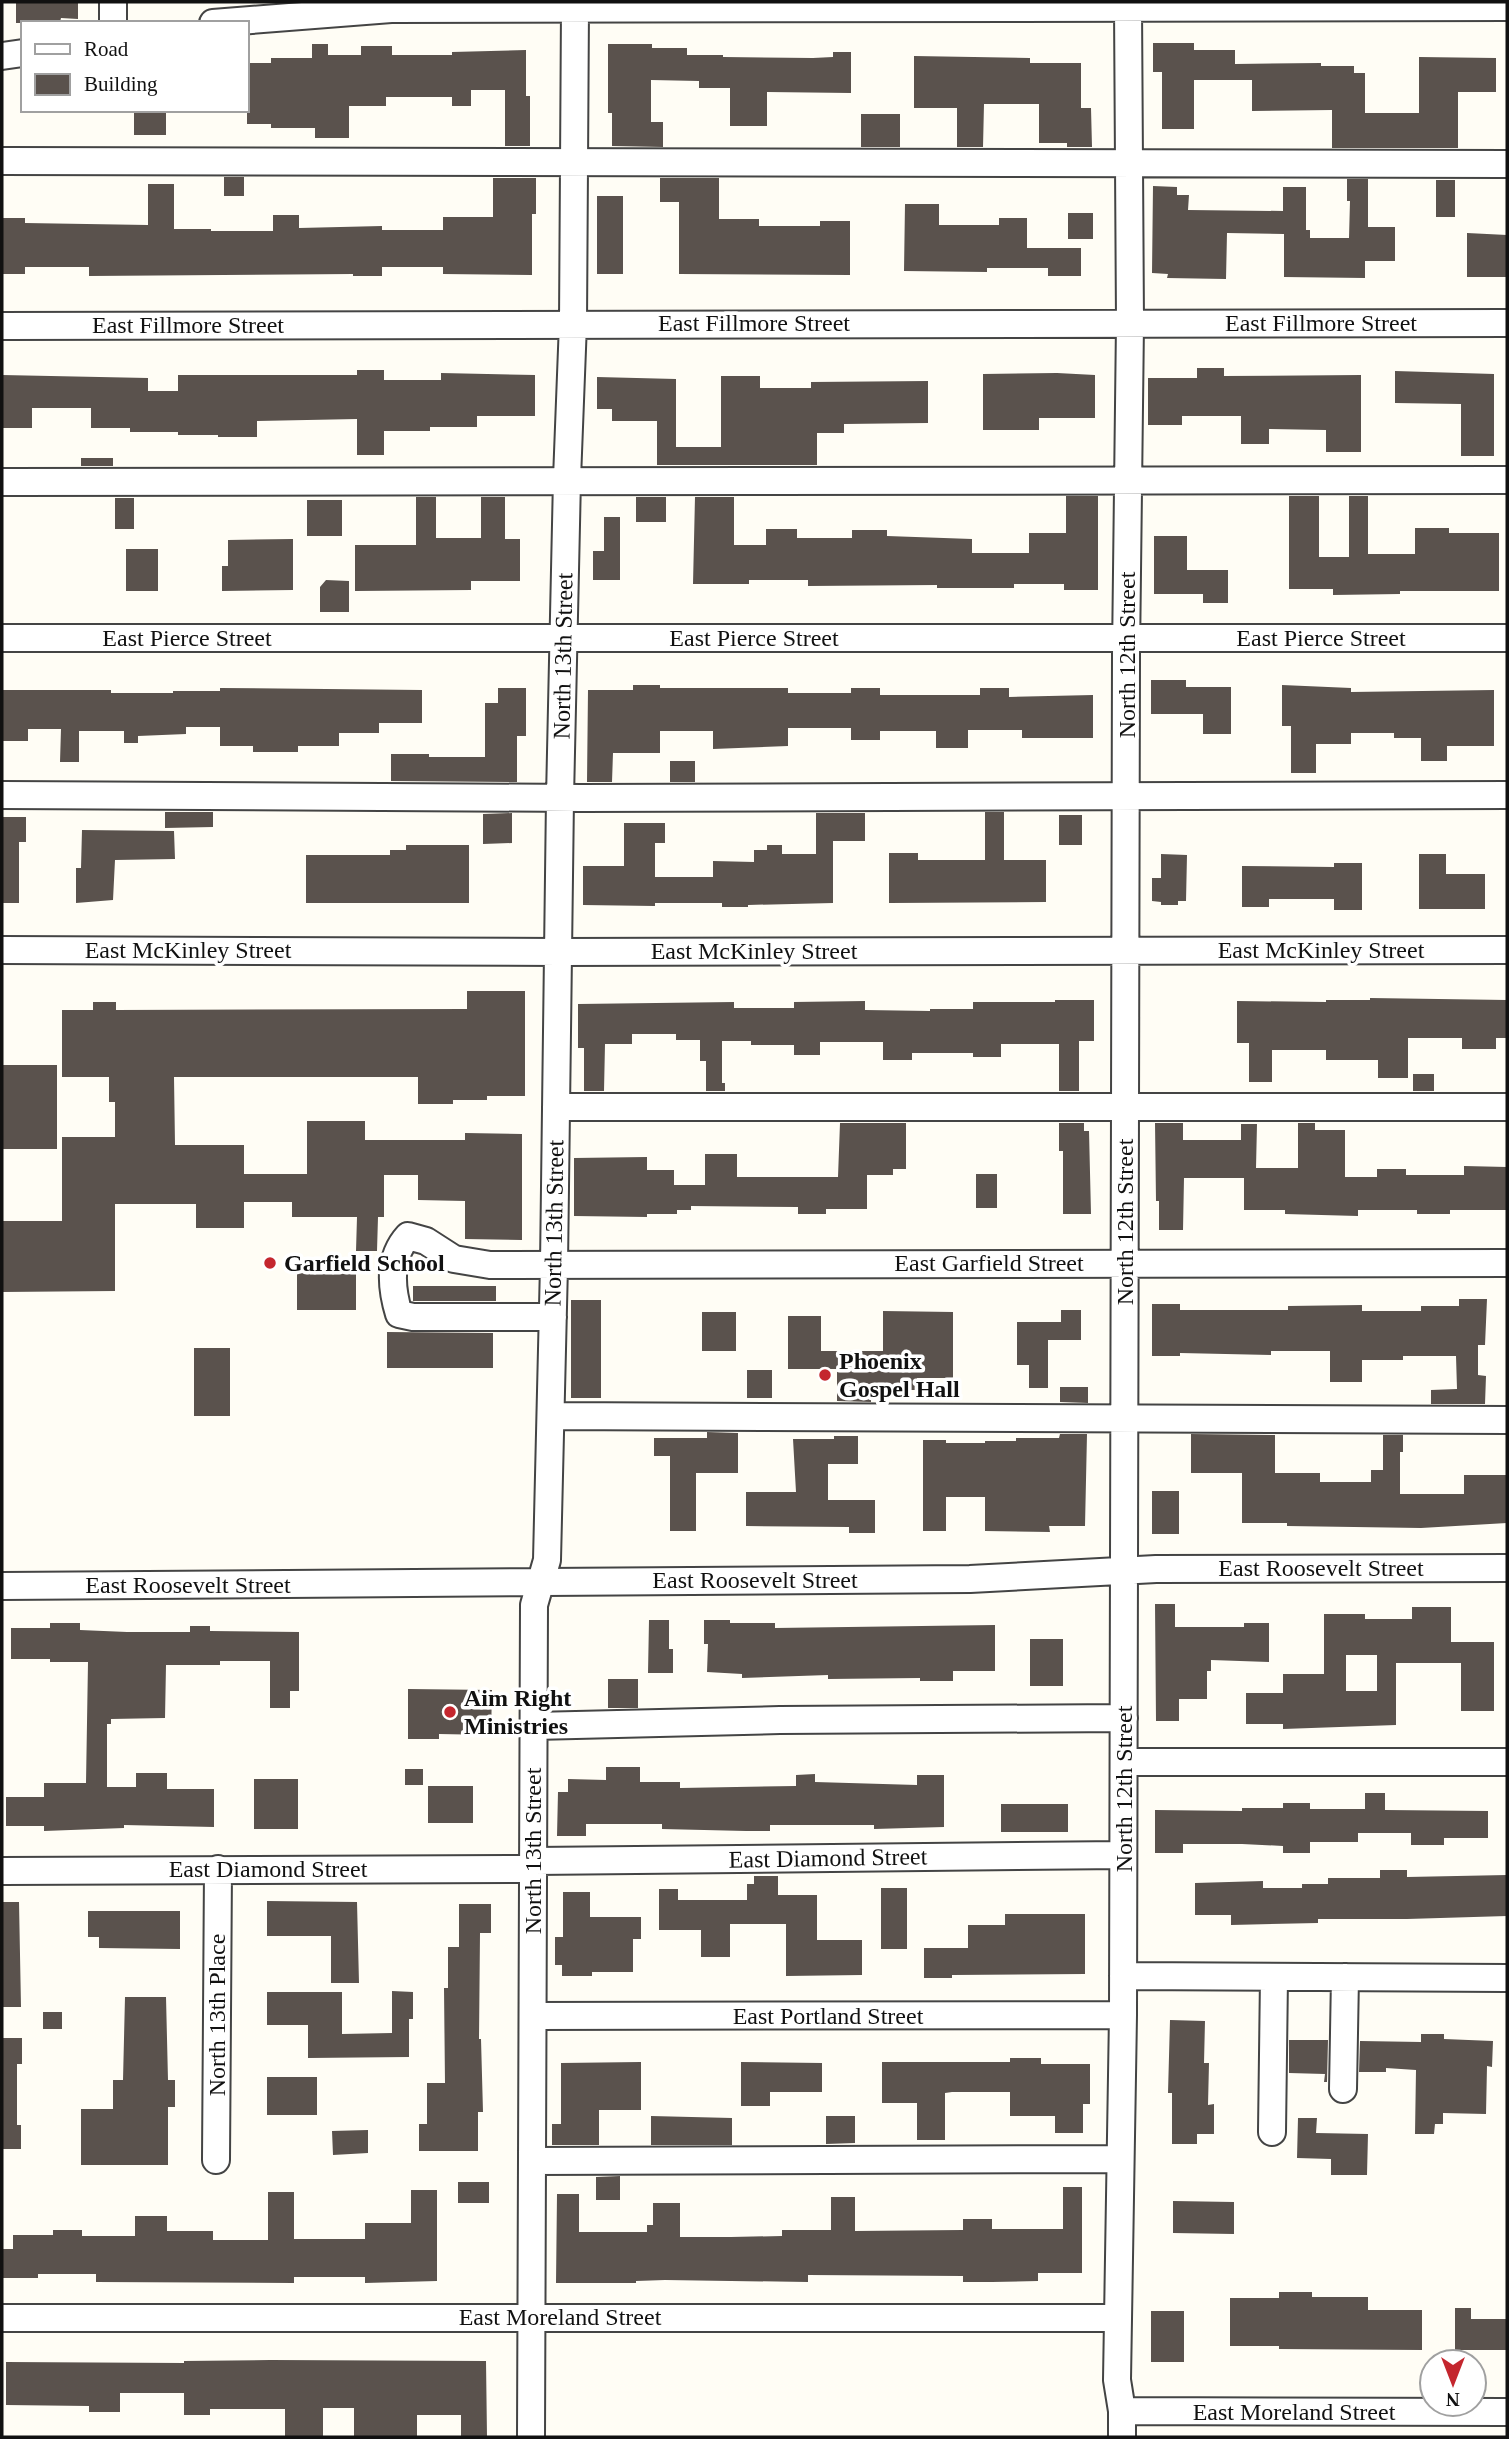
<svg xmlns="http://www.w3.org/2000/svg" width="1509" height="2439" viewBox="0 0 1509 2439" font-family="'Times New Roman',serif">
<style>
.building{fill:#5a524d;fill-rule:evenodd}
.lines{fill:none;stroke-linecap:round;stroke-linejoin:round}
.minor-casing{stroke:#444;stroke-width:30}
.minor{stroke:#fff;stroke-width:26}
.poi-dot{fill:#c4262e;stroke:#fff;stroke-width:2.5}
.labels{text-anchor:middle;stroke-width:7;stroke-linejoin:round;paint-order:stroke}
.street-label{font-size:24px;fill:#111;stroke:#fff}
.poi-label{font-size:24px;font-weight:bold;fill:#111;stroke:#fff;text-anchor:start}
</style>
<rect width="100%" height="100%" fill="#fffdf5"/>
<path class="building" d="M16,2H78V19L61,18L60,22L53,23H16Z
M1153,43H1194V50H1235V64L1321,63V66H1354V73H1365V113H1419V57L1496,58V92H1458V148H1332V110L1252,111V80H1194V129H1162V72H1153Z
M312,44H328V55H361V46H392V55H452V52L526,50V96H530V146H505V90H471V106H452V97H386V106H349V138H315V128H271V124H247V63H271V58H312Z
M608,44H652V48H687V55H723V57L813,58L833,57V52H851V93L767,92V126H730V88H699V81L651,80V122H663V147L612,146V113H608Z
M914,56L1030,58V63H1081V108H1091L1092,147H1067V143H1039V104H984L983,147H957V108H914Z
M134,110H166V135H134Z
M861,114H900V147H861Z
M224,177H244V196H224Z
M493,178H536V214H532V275L443,274V267H382V276H353V274L89,276V267H25V274H2V218H25V223L148,225V184H174V229H211V231H273V215H299V228L382,226V230H443V217H493Z
M660,178H719V219H759V226H820V221H850V275L679,274V202H660Z
M1347,179H1368V227H1395V261H1365V278L1284,277V234L1227,233L1226,279L1167,278L1168,274L1152,273L1153,186L1177,187V195H1189L1188,210L1283,211V187H1306V230H1310V238H1349L1350,201H1347Z
M1436,180H1455V217H1436Z
M597,196H623V274H597Z
M905,204H939V225H999V218H1027V248H1081V276H1048V268H987V272L904,271Z
M1068,213H1093V239H1068Z
M1467,233L1507,235V277H1467Z
M1197,368H1224V376L1361,375V452H1326V430L1269,429V444H1241V416H1182V425H1148V378H1197Z
M357,370H384V380H441V373L535,375V416H477V427H430V431H384V455H357V419L257,421V437H218V435H178V432H130V428H91V408H32V428H2V375L148,378V391H178V375H357Z
M1395,371L1494,374V456H1461V404L1395,403Z
M1057,373L1095,375V418H1039V430H983V374Z
M721,376H760V388H811V382L928,381V423L844,424V433H817V465H657V421H612V409H597V377L676,379V447H721Z
M81,458H113V466H81Z
M1066,496H1098V590H1064V584H1014V588H937V585L808,586V580H749V584H693L695,497H734V545H766V529H797V538H852V530H887V536L972,539V553H1029V533H1066Z
M1289,496H1319V557H1349V496H1368V554H1415V528H1449V533H1499V591H1400V594L1333,595V589H1289Z
M416,497H436V538H481V497H505V539H520V581H471V590L355,591V545H416Z
M636,497H666V522H636Z
M115,498H134V529H115Z
M307,500H342V536H307Z
M604,517H620V580H593V551H604Z
M1154,536H1187V570H1228V603H1203V594H1154Z
M293,539V590L222,591V566H228V540Z
M126,549H158V591H126Z
M326,580L349,581V612H320V587Z
M1151,680H1186V687H1231V734H1203V714H1151Z
M633,685H660V688H788V693H851V688H880V695H980V688H1009V697L1093,695V738H1022V730H968V748H936V731H880V740H851V728H788V746L713,749V731H660V753H613L612,782H587L588,690H633Z
M1282,685L1351,688V692L1494,690V746H1447V761H1421V738H1394V733H1351V744H1316V773H1291V726H1282Z
M220,688L422,690V723H379V733H339V746H298V752H253V746H220V727H186V734L138,736V743H124V731H79V762H60L61,729H28V741H2V690H111V693H173V691H220Z
M498,688H526V736H517V782L391,781V754H429V757H485V703H498Z
M670,761H695V782H670Z
M165,812H213V827L165,828Z
M985,812H1004V860H1046V902L889,903V853H918V860H985Z
M512,813V843L483,844V814Z
M816,813H865V841H833V903L748,905V907H722V903H655V906L583,905V866H624V823H665V843H655V877H713V861L754,862V850H767V845H782V854H816Z
M1059,815H1082V845H1059Z
M2,817H26V842H19V903H2Z
M82,830L174,831L175,859L115,860L113,900L76,903V868H81Z
M406,845H469V903H306V855H390V850H406Z
M1161,854L1187,855L1186,901H1178V905H1161V902L1152,901V878H1161Z
M1419,854H1446V874H1485V909H1419Z
M1334,863H1362V910H1334V899H1269V907H1242V866L1334,867Z
M467,991H525V1096H487V1100H453V1104H418V1077H174L175,1145H244V1174H307V1121H365V1140H465V1133L522,1134V1240L465,1239V1201L418,1200V1175H384V1217H378L377,1251H356L357,1217H292V1202H244V1228H196V1204H115V1291L2,1292V1221H62V1137H115V1102H109V1077H62V1010H93V1002H116V1010L467,1009Z
M1370,998L1507,1000V1038H1496V1049H1462V1038H1408V1078H1378V1060H1326V1050H1272V1082H1249V1043H1237V1001L1326,1002V1000H1370Z
M1055,1000H1094V1041H1079V1091H1059V1044H1001V1057H973V1053H912V1060H883V1042H820V1055H794V1045H751V1041H722V1083H725V1091H706V1061H700V1040H676V1034H632V1044H605L604,1091H584V1048H578V1004L734,1002V1008H794V1002L865,1001V1010L930,1011V1009H973V1002H1055Z
M2,1065H57V1149H2Z
M1413,1074H1434V1091H1413Z
M840,1123H906V1169H893V1175H867V1209H826V1214H798V1207L691,1206V1210H677V1214H647V1217L574,1216V1158L647,1157V1170H674V1185H705V1154H737V1177H838Z
M1059,1123H1084V1131H1089L1091,1214H1063V1151H1059Z
M1155,1123H1183V1140H1241V1124H1257L1256,1168H1298V1123H1315V1130H1345V1177H1377V1169H1406V1175H1464V1166L1507,1167V1210H1450V1214H1417V1210H1358V1216L1285,1214V1210H1244V1178H1184L1183,1230H1159V1201H1156Z
M976,1174H997V1208H976Z
M297,1266H356V1310H297Z
M413,1286H496V1301H413Z
M1459,1299H1487L1485,1345H1478V1375L1486,1376L1485,1404H1431V1390L1457,1389L1456,1356H1403V1360H1362V1382H1330V1351H1271V1355L1180,1353V1356H1152V1304H1180V1310H1288V1306L1362,1305V1311H1421V1306H1459Z
M571,1300H601V1398H571Z
M1061,1310H1081V1340H1048V1388H1029V1365H1017V1322H1061Z
M883,1311L953,1312V1378H917V1390H871V1402L837,1401V1369H788V1316H821V1351H883Z
M702,1312H736V1351H702Z
M387,1332L493,1333V1368H387Z
M194,1348H230V1416H194Z
M747,1370H772V1398H747Z
M1060,1387H1088V1403L1060,1402Z
M707,1432L738,1433V1473H696V1531H670V1456H654V1438H707Z
M1060,1434H1087L1085,1526H1049L1050,1532L985,1531V1497H946V1531H923V1440H946V1443H985V1441H1016V1438H1059Z
M1191,1434L1275,1435V1473H1320V1482H1371V1470H1383V1435H1403V1452H1400V1494H1464V1475H1507V1523L1421,1528L1287,1526V1523H1242V1473H1191Z
M834,1436H858V1464H828V1500H875V1533H849V1527L746,1526V1492H796L793,1439H834Z
M1152,1491H1179V1534H1152Z
M1155,1604H1175V1627H1244V1623H1269V1662L1211,1660V1671H1207V1699H1179V1721H1156Z
M1412,1607H1451V1642H1494V1711H1461V1663H1396V1725L1283,1729V1724H1246V1693H1283V1674H1324V1614H1365V1619H1412ZM1346,1655H1377V1691H1346Z
M649,1620H669V1649H673V1673H648Z
M704,1620H730V1623H775V1628L995,1625V1671H953V1681H920V1678L828,1679V1675L742,1678V1674L707,1672L708,1644H704Z
M50,1623H80V1630L127,1632H190V1626H210V1631L299,1632V1691H290V1708H270V1661H220V1665H166L165,1718L111,1719V1724H107V1787H136V1773H167V1789H214V1827L124,1825V1828L44,1831V1826H6V1797H44V1783H86L88,1662H50V1659H11V1628H50Z
M1030,1639H1063V1686H1030Z
M608,1679H638V1708H608Z
M408,1689L492,1690L491,1735L439,1734V1739H408Z
M606,1767H640V1782H680V1788L796,1786V1775L815,1774V1782L917,1785V1775H944V1827L874,1829V1825H770V1831H746L662,1829V1824H586V1836H557L558,1792H568V1779L606,1780Z
M405,1769H423V1785H405Z
M254,1779H298V1829H254Z
M428,1786H473V1823H428Z
M1365,1793H1385V1810L1488,1811V1838H1444V1845H1411V1833H1358V1842H1310V1853H1283V1846L1242,1844H1183V1853H1155V1810L1242,1811V1808H1283V1803H1310V1809H1365Z
M1001,1804H1068V1832H1001Z
M1380,1870H1407V1877L1507,1875V1916L1407,1919H1318V1923L1231,1925V1915H1195V1883L1263,1881V1888H1302V1884H1328V1878H1380Z
M754,1876H778V1895H817V1940H862V1975L786,1976V1924H730V1957H701V1930H659V1889H678V1900H747V1884H754Z
M881,1888H907V1949H881Z
M563,1892H590V1917H641V1939H633V1972H592V1976H562V1965H555V1937H563Z
M267,1901L357,1902L359,1983H331V1936H267Z
M2,1902H19L21,2007H2Z
M459,1904H491V1933H480L479,2039H481L483,2112H478V2151H419V2124H427V2083H445L444,1988H448V1947H459Z
M88,1911H180V1949L99,1948V1937H88Z
M1005,1914H1085V1974L952,1975V1978H924V1948H968V1925H1005Z
M392,1991L413,1992V2019H409V2057L308,2058V2025H267V1992H342V2034L392,2033Z
M125,1997H166L168,2080H175V2107H168V2165H81V2109H113V2080H123Z
M43,2012H62V2029H43Z
M1170,2020L1205,2021L1204,2063H1209L1208,2105L1214,2104V2134H1197V2144H1172V2093H1168Z
M1421,2034H1444V2039L1493,2041L1492,2067L1487,2066L1486,2114L1443,2113V2124H1435L1434,2134H1415L1416,2070L1386,2068V2072H1359L1360,2041L1421,2042Z
M2,2038H22V2064H17V2125H21V2149H2Z
M1289,2040H1328L1327,2082H1324L1325,2074L1289,2073Z
M1010,2058H1041V2064H1090V2104H1083V2133H1055V2116H1010V2092H952L945,2093V2140H917V2103H882V2062H1010Z
M641,2062V2110H599V2145H552V2124H561V2063Z
M741,2062L822,2063V2092H770V2106H741Z
M267,2077H317V2115H267Z
M651,2116L732,2118V2145H651Z
M826,2116H855V2143L826,2144Z
M1298,2118H1317L1316,2133L1368,2134L1367,2175H1331V2159L1297,2158Z
M368,2130V2153L333,2155L332,2131Z
M620,2176V2200H596V2177Z
M458,2182H489V2203H458Z
M1063,2187H1082V2273H1038V2281L992,2282H963V2276L808,2275V2282L665,2280L636,2281V2283H556L557,2194H579V2232H647V2225H653V2203H680V2237H731L782,2236V2230H831V2197H855V2231L963,2230V2219H992V2229H1063Z
M411,2190H437V2281L365,2283V2277H294V2283L96,2282V2274H38V2278H2V2249H13V2235H53V2230H82V2236H135V2216H167V2231H213V2240H268V2192H294V2239H365V2223H411Z
M1173,2201L1234,2202V2234L1173,2233Z
M1279,2292H1312V2297H1368V2310H1422V2350L1279,2349V2346H1230V2298H1279Z
M1455,2308H1471V2319H1507V2350H1455Z
M1151,2311H1184V2362H1151Z
M270,2360L486,2361L487,2437H461V2415H417V2437H354V2408H323V2437H285V2409H210V2415H184V2393H120V2412H89V2406L6,2405V2362L184,2363V2361Z"/>
<g class="lines">
<g class="minor-casing">
<path id="minor" d="M113,23V2
M213,23L391,9L1507,7
M2,56L23,53
M2,161L1507,164
M2,326L1507,323
M2,482L1507,480
M2,638H1507
M2,795L582,798L1507,795
M2,950L559,952L1507,950
M556,1107H1507
M553,1317H413L399,1314C391,1288 388,1258 408,1236L426,1241L454,1259L490,1265L1507,1263
M551,1416L1507,1420
M2,1586L970,1579L1156,1569L1507,1568
M534,1726L780,1720L1124,1718
M1124,1762H1507
M534,1861L1123,1855
M2,1871L534,1869
M1123,1976L1507,1978
M533,2016L1123,2015
M1343,2089L1345,1977
M1272,2132L1274,1977
M216,2160L218,1869
M532,2161L1120,2159
M2,2318H1118
M1122,2411L1507,2412
M531,2437L534,1605L547,1560L554,1265L560,798L567,479L573,323L575,7
M1122,2437V2411L1117,2380L1123,2015L1126,655L1130,323L1128,6"/>
</g>
<use href="#minor" class="minor"/>
</g>
<g class="poi-dot">
<circle cx="270" cy="1263" r="7"/>
<circle cx="825" cy="1375" r="7"/>
<circle cx="450" cy="1712" r="7"/>
</g>
<g class="labels">
<g class="street-label">
<text x="754" y="331">East Fillmore Street</text>
<text x="1321" y="331">East Fillmore Street</text>
<text x="188" y="333">East Fillmore Street</text>
<text x="187" y="646">East Pierce Street</text>
<text x="754" y="646">East Pierce Street</text>
<text x="1321" y="646">East Pierce Street</text>
<text transform="translate(1127 655) rotate(-90)" y="8">North 12th Street</text>
<text transform="translate(563 656) rotate(-89)" y="8">North 13th Street</text>
<text x="188" y="958">East McKinley Street</text>
<text x="1321" y="958">East McKinley Street</text>
<text x="754" y="959">East McKinley Street</text>
<text transform="translate(1125 1222) rotate(-90)" y="8">North 12th Street</text>
<text transform="translate(554 1223) rotate(-89)" y="8">North 13th Street</text>
<text x="989" y="1271">East Garfield Street</text>
<text x="1321" y="1576">East Roosevelt Street</text>
<text x="755" y="1588">East Roosevelt Street</text>
<text x="188" y="1593">East Roosevelt Street</text>
<text transform="translate(1124 1789) rotate(-90)" y="8">North 12th Street</text>
<text transform="translate(533 1851) rotate(-90)" y="8">North 13th Street</text>
<text transform="translate(828 1858) rotate(-1)" y="8">East Diamond Street</text>
<text x="268" y="1877">East Diamond Street</text>
<text transform="translate(217 2015) rotate(-90)" y="8">North 13th Place</text>
<text x="828" y="2024">East Portland Street</text>
<text x="560" y="2325">East Moreland Street</text>
<text x="1294" y="2420">East Moreland Street</text>
</g>
<g class="poi-label">
<text x="284" y="1271">Garfield School</text>
<text x="839" y="1369">Phoenix<tspan x="839" dy="28">Gospel Hall</tspan></text>
<text x="464" y="1706">Aim Right<tspan x="464" dy="28">Ministries</tspan></text>
</g>
</g>
<rect width="1509" height="2439" fill="none" stroke="#111111" stroke-width="7"/>
<rect x="21" y="21" width="228" height="91" fill="#ffffff" stroke="#a0a0a0" stroke-width="2"/>
<rect x="35" y="44" width="35" height="10" fill="#ffffff" stroke="#a0a0a0" stroke-width="2"/>
<text x="84" y="56" font-size="21" fill="#111111">Road</text>
<rect x="35" y="74" width="35" height="21" fill="#5a524d" stroke="#a0a0a0" stroke-width="2"/>
<text x="84" y="91" font-size="21" fill="#111111">Building</text>
<g transform="translate(1453 2383) rotate(180)"><circle r="33" fill="#ffffff" stroke="#a0a0a0" stroke-width="2"/>
<path d="M0-5L12 26L0 18L-12 26Z" fill="#c4262e"/>
<text y="-10" font-size="19" font-weight="bold" text-anchor="middle" fill="#111111">N</text>
</g>
</svg>
